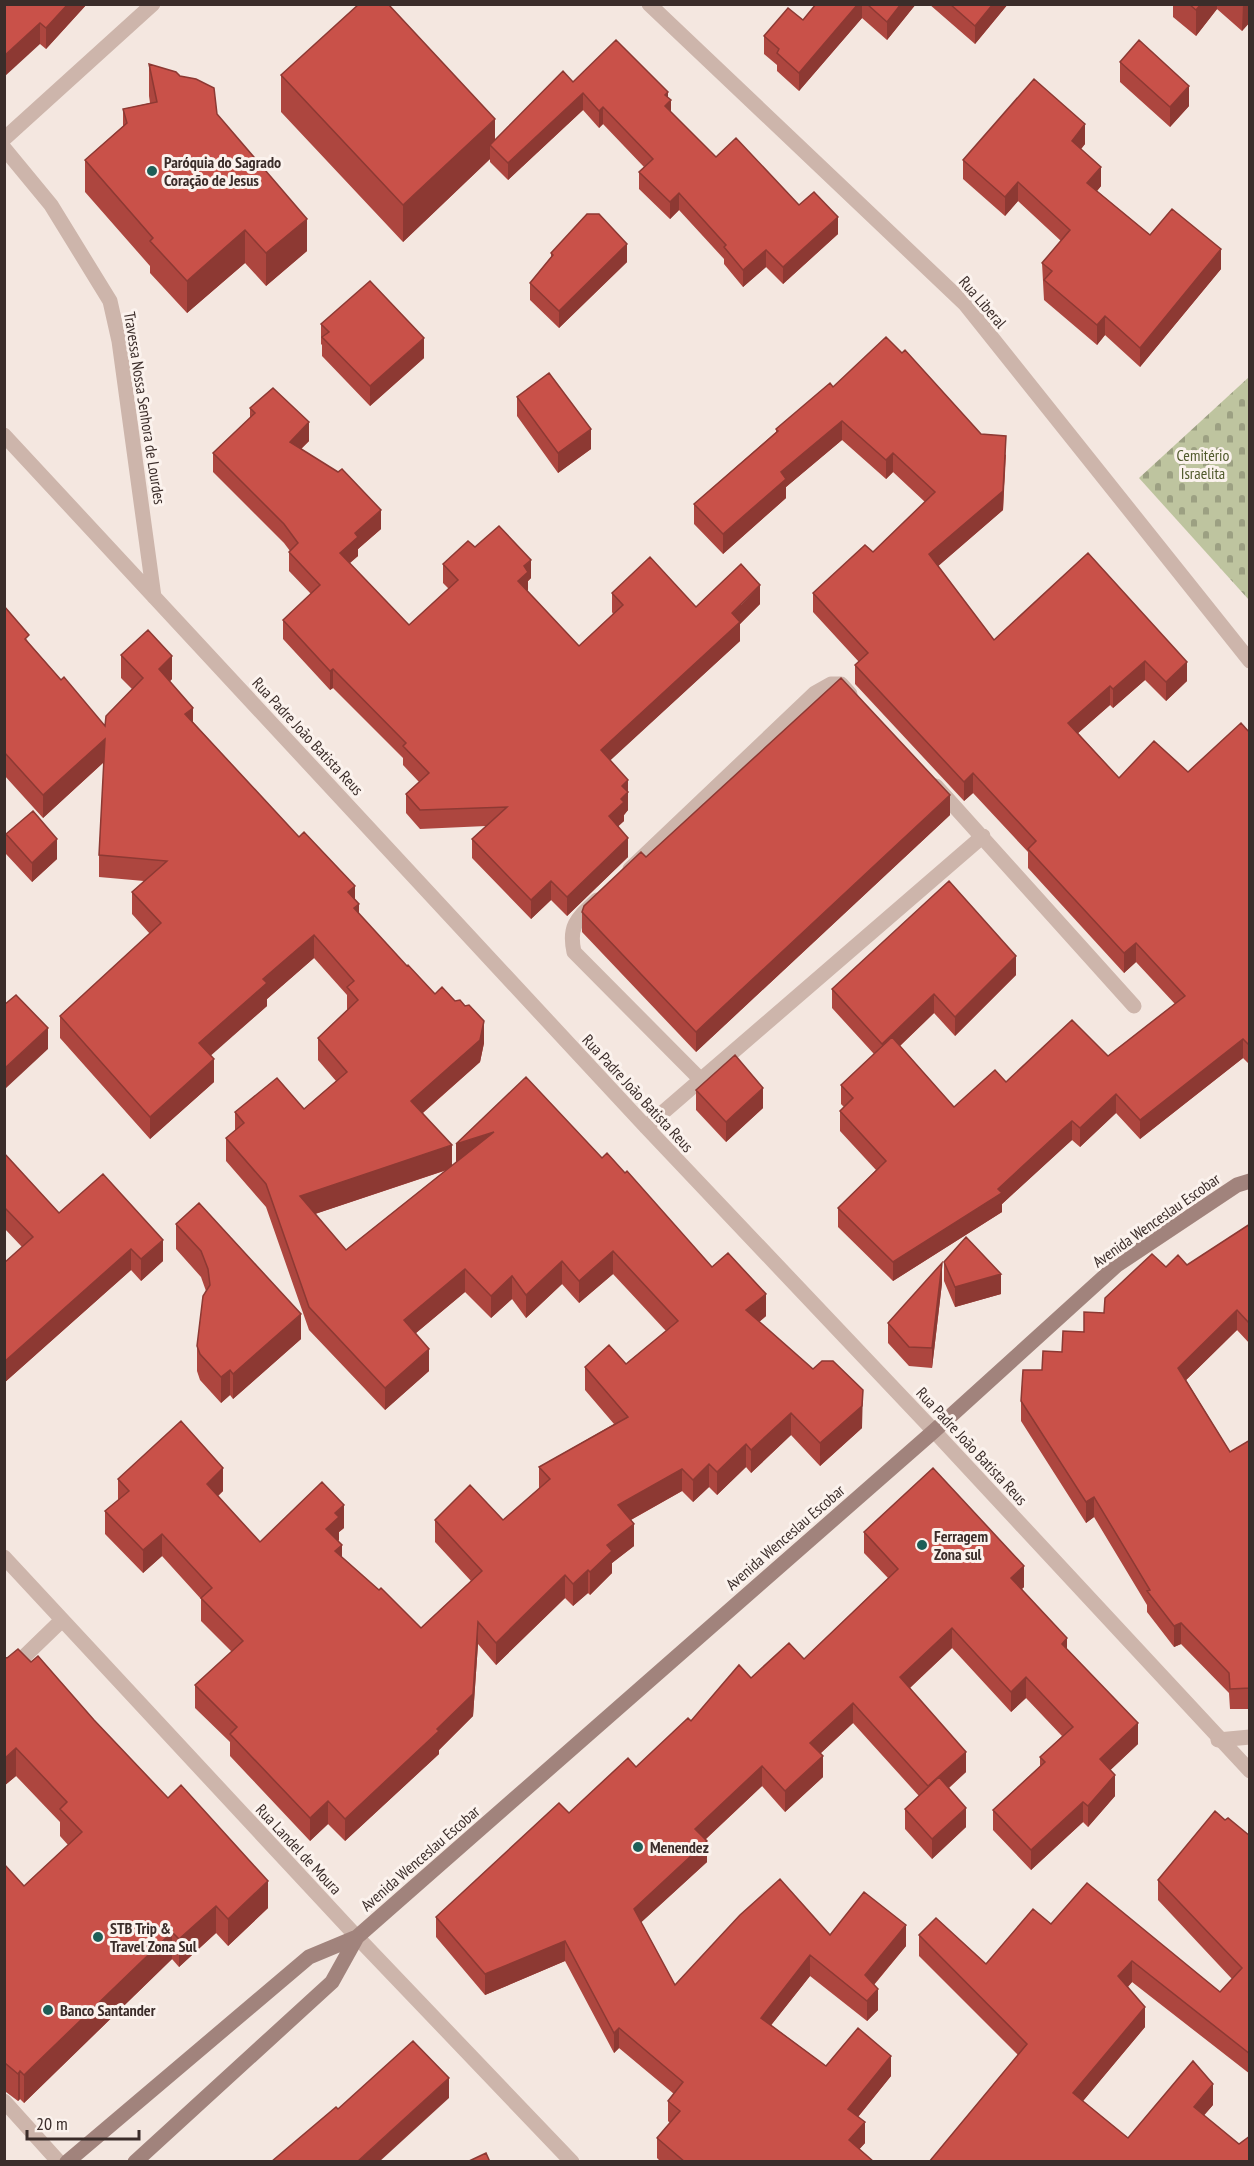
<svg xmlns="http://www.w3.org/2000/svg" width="1254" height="2166" viewBox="0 0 1254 2166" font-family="'PT Sans Narrow',sans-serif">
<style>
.cemetery{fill:url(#cemetery-stones)}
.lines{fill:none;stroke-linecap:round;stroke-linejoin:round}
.service{stroke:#cdb5ab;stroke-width:15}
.minor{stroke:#cdb5ab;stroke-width:15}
.tertiary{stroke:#cdb5ab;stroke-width:15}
.secondary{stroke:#a1837c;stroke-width:15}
.wall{fill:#ad463f;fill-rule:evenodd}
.shaded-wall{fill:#8d3933}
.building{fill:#c95149;stroke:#8d3933;stroke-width:1.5}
.poi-dot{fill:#1e5e57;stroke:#fbf2ed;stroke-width:2}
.labels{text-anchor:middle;stroke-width:6;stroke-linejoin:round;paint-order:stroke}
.poi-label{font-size:16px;font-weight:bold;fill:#3b2d2a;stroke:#fbf2ed;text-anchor:start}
.street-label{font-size:16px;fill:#3b2d2a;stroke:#fbf2ed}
.park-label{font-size:16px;fill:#515a2d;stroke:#fbf2ed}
</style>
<defs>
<pattern id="cemetery-stones" width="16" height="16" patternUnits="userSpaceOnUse" patternTransform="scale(1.5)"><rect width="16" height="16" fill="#bec49f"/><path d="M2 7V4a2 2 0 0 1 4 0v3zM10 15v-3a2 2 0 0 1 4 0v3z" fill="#9ca082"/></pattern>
</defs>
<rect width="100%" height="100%" fill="#f4e7e0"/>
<path class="cemetery" d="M1249,377V600L1139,478Z"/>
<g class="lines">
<path class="service" d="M1218,1740L1250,1737
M4,2101L59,2162"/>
<path class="minor" d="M649,4L965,304L1250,661
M4,139L153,4
M4,148L51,205L110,301L119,341L154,597
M4,435L646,1127L934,1431
M936,786L1134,1006
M630,869L815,693L831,684H841L850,694
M597,900C578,918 568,925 574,952L701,1080
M646,1127L983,836
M4,1557L357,1937
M4,1676L62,1620"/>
<path class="tertiary" d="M934,1431L1250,1771
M357,1937L572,2162"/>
<path class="secondary" d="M67,2162L309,1957L357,1937L934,1431L1117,1265L1237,1185L1250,1181
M135,2162L332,1982L357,1937"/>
</g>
<path class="wall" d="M4,4H87L46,49L40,44Z
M816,4H916L887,40L862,18L799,91L777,71V65L764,54V36L803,20Z
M929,4H1008L975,44Z
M1173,4H1250V22L1242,31L1217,9L1196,36L1173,17Z
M1120,62L1189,106L1170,127L1120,82Z
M149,64L217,114L307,251L266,286L245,263L187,313L150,273V266L85,192V160L123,126V109L150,103L149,96Z
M281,75L495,140L573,82L668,98L671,112L716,157L799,205L838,234L783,284L766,267L743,287L724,264V259L679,210L670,219L639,189V172L644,167L603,124L599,128L583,110L508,180L490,162V159L403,242L281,112Z
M1085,144L1081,149L1101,186L1097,191L1150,235L1221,269L1140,367L1105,335L1097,345L1044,300L1042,263L1061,241L1018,201L1005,216L963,179V160Z
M551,253L627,262L559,328L530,300V283L551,257Z
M321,324L424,358L370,406L322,356V345L321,344Z
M833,387L981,434L1006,455L1003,510L938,566L994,640L1088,553L1187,681L1166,701L1145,680L1113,708L1110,705L1078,733L1119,778L1188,772L1250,733V1065L1243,1058L1140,1139L1116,1113L1080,1147L1072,1140L1065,1146L1002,1204V1212L893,1281L838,1227V1208L876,1170L840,1131V1111L844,1107L841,1104V1085L874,1054L832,1008V989L1016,975L955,1036L934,1013L900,1046L954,1107L1006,1082L1108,1056L1175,1004L1136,962L1124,973L1028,868V852L973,793L964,801L855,684V665L859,662L813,612V593L873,552L925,502L893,472L886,479L842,440L786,487V498L723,554L694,524V504L776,432V429Z
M517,397L591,449L558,473L517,416Z
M250,408L309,441L301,449L381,529L358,549V556L349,563L409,625L449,589L443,583V564L475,547L531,578L528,581V590L527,591L579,646L613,614L612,612V593L696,607L760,604L740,624V641L610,760L628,780V810L624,815V821L618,826L628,857L567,916L551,900L531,919L472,858V839L486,826L420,829L406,813V794L419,782L403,765V758L333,688L330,690L283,639V620L311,594L289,571V552L290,551L284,543L213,472V453L250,418Z
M4,606L29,643L61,680L105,726L132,689L121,678V655L172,679L169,682L193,722L355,900L359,914L407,966L484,1043L480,1062L423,1113L452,1165L602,1158L625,1173L712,1267L766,1316L759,1322L862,1428L820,1466L791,1435L751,1473L746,1467L717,1495L709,1487L693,1502L682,1491L631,1520L634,1546L612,1563V1573L590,1595L588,1593L573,1606L565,1598L496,1665L478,1644L473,1716L439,1750V1754L345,1841L328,1824L310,1841L230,1756V1742L195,1708V1685L232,1652L201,1621V1599L162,1556L143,1573L105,1534V1511L118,1500V1479L223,1491L218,1496L260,1542L344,1528L339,1532V1540L338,1541L342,1557L421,1628L471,1581L435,1542V1520H503L539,1489V1467L614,1424L585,1390V1367L626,1364L666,1331L613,1274L579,1303L562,1284L526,1318L512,1299L491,1318L465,1292L416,1333L429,1371L385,1410L309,1330L266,1207L226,1161V1138L235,1131V1112L304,1109L336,1081L318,1060V1038L347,1010V995L314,958L267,999V1006L210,1055L214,1082L150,1139L60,1038V1016L150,934L132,914V892L144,881L99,877V855L104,762L43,818L4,775ZM446,1170L346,1250L315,1214L444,1171Z
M950,815L696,1052L582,932V912L646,857Z
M6,834L57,859L32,882L6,854Z
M696,1090L763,1108L726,1142L696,1110Z
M4,1153L59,1213L163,1261L141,1281L131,1270L4,1383V1263L22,1247L4,1228Z
M176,1224L301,1339L233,1399L230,1395L221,1403L200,1380L197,1371V1346L206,1291L201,1277L176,1249Z
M1250,1224V1344L1237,1330L1186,1380L1230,1452L1250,1440V1709H1230L1229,1693L1181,1644L1174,1647L1147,1612V1605L1094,1517L1086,1523L1021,1421V1401L1042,1370L1104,1313L1166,1267L1187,1265Z
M944,1262L1001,1294L955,1307L944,1281Z
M942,1283L932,1368L909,1366L888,1343V1323Z
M864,1532L1024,1587L1022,1589L1138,1744L1110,1770L1115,1796L1088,1827L1083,1822L1031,1870L993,1830V1810L1040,1766V1757L1062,1736L1026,1698L1011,1712L952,1648L910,1688L966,1772L949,1788L966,1827L932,1859L905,1829V1809L919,1796L853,1723L820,1754L823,1777L785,1812L762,1786L705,1840L707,1862L641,1922L675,1985L830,1935L906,1946L874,1985L878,2010L867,2021L810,1976L771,2025L826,2066L891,2076L858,2117L865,2143L859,2149L874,2162H661L657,2158V2138L670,2123L668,2121V2101L674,2094L619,2048L614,2053L565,1961L485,1995L436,1937V1917L569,1813L636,1767L691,1721L751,1678L804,1659L888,1578L864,1553Z
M31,1662L94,1720L268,1908L228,1946L216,1933L179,1967L172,1959L24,2103L20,2099L18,2101L6,2092H4V1866L24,1886L68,1845L60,1836V1822L16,1776L4,1786Z
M1225,1820L1250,1836V2074L1132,1982L1128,1987L1145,2027L1083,2101L1128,2138L1213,2105L1204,2115L1250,2162H929L1018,2055L919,1956V1935L986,1964L1051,1924L1220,1992L1232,1979L1158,1900V1880Z"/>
<path class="shaded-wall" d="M68,4H87L46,49V28Z
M858,4H862V18L799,91V73Z
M901,4H916L887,40V22Z
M993,4H1008L975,44V26Z
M1201,4H1217V9L1196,36V10Z
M1243,4H1250V22L1242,31Z
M40,23V44L4,77V56Z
M1189,86V106L1170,127V107Z
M668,92V103L671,100V117L665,123V95Z
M583,93V110L508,180V163Z
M603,107V124L599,128V111Z
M495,119V149L490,145V159L403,242V205Z
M1085,124V144L1072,160V141Z
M1101,167V186L1087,203V183Z
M1018,182V201L1005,216V197Z
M679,193V210L670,219V202Z
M838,217V234L783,284V267Z
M307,219V251L266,286V253Z
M245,230V263L187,313V281Z
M627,244V262L559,328V311Z
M1221,249V269L1140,367V348Z
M766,250V267L743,287V270Z
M1105,316V335L1097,345V325Z
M424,338V358L370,406V386Z
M842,421V440L786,487V498L723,554V534L781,472Z
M309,422V441L290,460V442Z
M591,429V449L558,473V453Z
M1006,436L1003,510L929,574V554Z
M893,453V472L886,479V460Z
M381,510V529L358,549V556L340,572V553L355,533Z
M531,560V578L528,581V590L518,600V581L524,566Z
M760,585V604L740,624V641L601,769V750Z
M172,656V679L159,692V669Z
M1145,661V680L1113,708V689Z
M1187,662V681L1166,701V682Z
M333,669V688L330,690V671Z
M1110,686V705L1068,742V723Z
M193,708V730L185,714Z
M105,739V761L43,818V795Z
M973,773V793L964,801V782Z
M628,780V810L624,815V821L609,835V816L622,786Z
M950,795V815L696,1052V1032Z
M628,838V857L567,916V897Z
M57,839V859L32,882V863Z
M551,881V900L531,919V900Z
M355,886V907L359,904V926L348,892Z
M314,935V958L267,999V1006L199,1066V1043L263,979Z
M1136,943V962L1124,973V953Z
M1016,956V975L955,1036V1017Z
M934,994V1013L882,1063V1044Z
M484,1021V1043L480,1062L411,1123V1101Z
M48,1028V1049L5,1089V1068Z
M1243,1039V1058L1140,1139V1120Z
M214,1059V1082L150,1139V1117Z
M763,1088V1108L726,1142V1122Z
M1116,1094V1113L1080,1147V1128Z
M1072,1121V1140L1002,1204V1212L893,1281V1262L998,1189Z
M494,1132L456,1167V1144Z
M452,1145V1168L300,1219V1196Z
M163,1240V1261L141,1281V1259Z
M131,1249V1270L4,1383V1362Z
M613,1251V1274L579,1303V1281Z
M562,1261V1284L526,1318V1295Z
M942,1263V1283L932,1368V1348Z
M465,1269V1292L404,1343V1320Z
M1001,1274V1294L955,1307V1287Z
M512,1276V1299L491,1318V1296Z
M766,1294V1316L746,1333V1310Z
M1237,1310V1330L1178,1388V1368Z
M301,1314V1339L233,1399V1374Z
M429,1349V1371L385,1410V1388Z
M230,1370V1395L221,1403V1377Z
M863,1390L862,1428L820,1466V1443Z
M791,1413V1435L751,1473V1450Z
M746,1444V1467L717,1495V1472Z
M709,1464V1487L693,1502V1480Z
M223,1468V1491L207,1506V1484Z
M682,1469V1491L618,1527V1505Z
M1094,1497V1517L1086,1523V1502Z
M344,1505V1528L339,1532V1540L326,1552V1529L335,1513Z
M634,1524V1546L612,1563V1573L590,1595V1572L607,1545Z
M162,1534V1556L143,1573V1550Z
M342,1545V1568L335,1551Z
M1024,1566V1587L1011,1598V1578Z
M588,1570V1593L573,1606V1584Z
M565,1575V1598L496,1665V1643Z
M478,1622V1644L473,1716L439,1750V1754L345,1841V1819L437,1729Z
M1181,1623V1644L1174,1647V1626Z
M952,1628V1648L900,1697V1677Z
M1067,1638V1658L1062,1644Z
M1026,1677V1698L1011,1712V1692Z
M853,1703V1723L810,1763V1743Z
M1138,1723V1744L1100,1780V1759Z
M16,1748V1776L4,1786V1759Z
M966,1752V1772L928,1806V1786Z
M823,1756V1777L785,1812V1791Z
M762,1766V1786L695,1849V1829Z
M1115,1775V1796L1088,1827V1806Z
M328,1801V1824L310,1841V1818Z
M1083,1802V1822L1031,1870V1850Z
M966,1808V1827L932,1859V1839Z
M707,1841V1862L634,1929V1909Z
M268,1881V1908L228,1946V1919Z
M216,1906V1933L179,1967V1939Z
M906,1925V1946L865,1995V1975Z
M172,1932V1959L24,2103V2075Z
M565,1941V1961L485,1995V1974Z
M810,1955V1976L761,2038V2018Z
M1132,1961V1982L1118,1997V1976Z
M878,1989V2010L867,2021V2001Z
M1145,2007V2027L1073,2113V2093Z
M619,2028V2048L614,2053V2033Z
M891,2056V2076L848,2129V2109Z
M6,2064V2092H4V2065Z
M20,2071V2099L18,2101V2074Z
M449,2078V2098L379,2162H357Z
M1213,2084V2105L1194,2127V2107Z
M865,2122V2143L849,2161V2140Z"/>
<path class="building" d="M4,4H68L46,28L40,23L4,56Z
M359,4H388L495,119L403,205L281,75Z
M816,4H858L799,73L777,53L779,49L764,36L788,8L803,20Z
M867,4H901L887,22Z
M950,4H993L975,26Z
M1189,4H1201L1196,10Z
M616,40L668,92L665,95L671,100L665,106L716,157L736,138L799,205L814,192L838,217L783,267L766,250L743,270L724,247L726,245L679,193L670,202L639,172L653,159L603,107L599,111L583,93L508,163L490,145L563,71L573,82Z
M1139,40L1189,86L1170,107L1120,62Z
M149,64L176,72L180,76L196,79L214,88L217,114L307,219L266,253L245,230L187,281L150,241L153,238L85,160L127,123L123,109L157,102Z
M1034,79L1085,124L1072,141L1101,167L1087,183L1150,235L1172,209L1221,249L1140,348L1105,316L1097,325L1044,280L1052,271L1042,263L1070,230L1018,182L1005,197L963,160Z
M587,214H599L627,244L559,311L530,283L553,255L551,253Z
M370,281L424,338L370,386L322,337L329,332L321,324Z
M886,337L902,353L905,350L981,434L1006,436L1003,491L929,554L994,640L1088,553L1187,662L1166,682L1145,661L1113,689L1110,686L1068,723L1119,778L1154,741L1188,772L1241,723L1250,733V1046L1243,1039L1140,1120L1116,1094L1080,1128L1072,1121L1065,1127L998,1189L1002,1193L893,1262L838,1208L886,1161L840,1111L853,1098L841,1085L892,1037L954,1107L995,1070L1006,1082L1072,1020L1108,1056L1185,996L1136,943L1124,953L1028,849L1036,841L973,773L964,782L855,665L868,653L813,593L865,545L873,552L935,492L893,453L886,460L842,421L781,472L786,479L723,534L694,504L778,431L776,429L830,383L833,387Z
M549,373L591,429L558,453L517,397Z
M273,388L309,422L290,442L338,472L342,469L381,510L355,533L358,537L340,553L409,625L458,580L443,564L468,541L475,547L499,526L531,560L524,566L528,572L518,581L579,646L623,605L612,593L650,557L696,607L741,564L760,585L732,613L740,622L601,750L628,780L622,786L628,792L621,799L624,802L609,816L628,838L567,897L551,881L531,900L472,839L507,807L420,810L406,794L429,773L403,746L406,743L333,669L330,671L283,620L320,585L289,552L298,543L284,524L213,453L255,413L250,408Z
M4,606L29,635L25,639L61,680L64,677L105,726L106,716L143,678L121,655L148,630L172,656L159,669L193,708L185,714L299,837L304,832L355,886L348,892L359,904L354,908L407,966L408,965L435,994L442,987L455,1001L460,1000L465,1006L469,1005L484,1021L480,1040L411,1101L452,1145L300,1196L346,1250L494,1132L456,1144L526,1077L602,1158L607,1153L625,1173L627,1171L712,1267L728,1253L766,1294L746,1310L813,1369L822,1361H833L863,1390L862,1406L820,1443L791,1413L751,1450L746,1444L717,1472L709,1464L693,1480L682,1469L618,1505L634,1524L607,1545L612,1551L590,1572L588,1570L573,1584L565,1575L496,1643L478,1622L473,1694L437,1729L439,1731L345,1819L328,1801L310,1818L230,1734L237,1727L195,1685L243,1641L201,1598L212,1588L162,1534L143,1550L105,1511L129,1491L118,1479L181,1421L223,1468L207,1484L260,1542L322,1482L344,1505L335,1513L339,1517L326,1529L342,1545L335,1551L379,1590L381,1588L421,1628L482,1571L435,1520L470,1485L503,1520L550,1479L539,1467L628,1417L585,1367L609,1345L626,1364L678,1321L613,1251L579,1281L562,1261L526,1295L512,1276L491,1296L465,1269L404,1320L429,1349L385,1388L309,1307L266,1184L226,1138L244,1123L235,1112L277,1078L304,1109L347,1072L318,1038L358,1000L347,987L354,981L314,935L263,979L267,983L199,1043L214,1059L150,1117L60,1016L161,923L132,892L167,861L99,855L105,739L43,795L4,752Z
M841,678L950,795L696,1032L582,912L584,906L641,852L646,857Z
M33,811L57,839L32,863L6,834Z
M949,881L1016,956L955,1017L934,994L882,1044L832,989Z
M16,995L48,1028L5,1068L4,1005Z
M735,1055L763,1088L726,1122L696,1090Z
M4,1153L59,1213L103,1174L163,1240L141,1259L131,1249L4,1362V1263L33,1237L4,1207Z
M199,1203L301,1314L233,1374L230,1370L221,1377L200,1354L197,1346L203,1296L210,1285L208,1269L201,1251L176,1224Z
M1250,1224V1324L1237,1310L1178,1368L1230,1452L1250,1440V1688L1230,1689L1229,1673L1181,1623L1174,1626L1147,1591L1150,1590L1094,1497L1086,1502L1021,1401L1023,1370H1042L1043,1351L1062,1352L1063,1331L1084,1332V1312L1104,1313L1105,1298L1152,1254L1166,1267L1178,1255L1187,1265Z
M966,1237L1001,1274L955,1287L944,1262Z
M942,1263L932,1348L909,1347L888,1323Z
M933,1468L1024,1566L1011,1578L1067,1638L1062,1644L1138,1723L1100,1759L1115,1775L1088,1806L1083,1802L1031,1850L993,1810L1045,1762L1040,1757L1073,1727L1026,1677L1011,1692L952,1628L900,1677L966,1752L928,1786L853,1703L810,1743L823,1756L785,1791L762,1766L695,1829L707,1841L634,1909L675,1985L740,1915L780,1879L830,1935L864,1892L906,1925L865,1975L878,1989L867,2001L810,1955L761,2018L826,2066L858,2028L891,2056L848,2109L865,2122L849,2140L874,2162H685L657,2138L680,2111L668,2101L683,2082L619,2028L614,2033L565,1941L485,1974L436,1917L559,1803L569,1813L628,1758L636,1767L688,1718L691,1721L739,1665L751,1678L789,1643L804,1659L898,1569L864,1532Z
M18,1649L31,1662L38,1656L94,1720L168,1798L181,1785L268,1881L228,1919L216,1906L179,1939L172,1932L24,2075L20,2071L18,2074L6,2064L4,2065V1866L5,1865L24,1886L82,1832L60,1809L67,1802L16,1748L4,1759V1657L7,1658Z
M939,1777L966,1808L932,1839L905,1809Z
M1215,1811L1225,1820L1228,1818L1250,1836V2054L1132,1961L1118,1976L1145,2007L1073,2093L1128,2138L1193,2061L1213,2084L1194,2107L1239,2144L1250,2136V2162H929L1027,2044L919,1935L936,1918L986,1964L1033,1909L1051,1924L1087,1883L1220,1992L1242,1968L1158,1880Z
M413,2041L449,2078L357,2162H271L336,2107L338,2109Z
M486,2153L490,2162H467Z"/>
<g class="poi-dot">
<circle cx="152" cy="171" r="6"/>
<circle cx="922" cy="1545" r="6"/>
<circle cx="638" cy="1847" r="6"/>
<circle cx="98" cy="1937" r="6"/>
<circle cx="48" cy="2010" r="6"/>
</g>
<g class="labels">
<g class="poi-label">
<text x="164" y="168">Paróquia do Sagrado<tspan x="164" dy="18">Coração de Jesus</tspan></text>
<text x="934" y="1542">Ferragem<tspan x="934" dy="18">Zona sul</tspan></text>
<text x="650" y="1853">Menendez</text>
<text x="110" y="1934">STB Trip &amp;<tspan x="110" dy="18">Travel Zona Sul</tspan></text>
<text x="60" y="2016">Banco Santander</text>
</g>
<g class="street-label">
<text transform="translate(983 302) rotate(49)" y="6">Rua Liberal</text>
<text transform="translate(145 408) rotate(81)" y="6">Travessa Nossa Senhora de Lourdes</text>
<text transform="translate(308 736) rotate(47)" y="6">Rua Padre João Batista Reus</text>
<text transform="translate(638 1093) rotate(47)" y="6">Rua Padre João Batista Reus</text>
<text transform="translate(1156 1220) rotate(-35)" y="6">Avenida Wenceslau Escobar</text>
<text transform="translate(972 1446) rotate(47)" y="6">Rua Padre João Batista Reus</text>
<text transform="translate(785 1537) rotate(-41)" y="6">Avenida Wenceslau Escobar</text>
<text transform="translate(299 1849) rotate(47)" y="6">Rua Landel de Moura</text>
<text transform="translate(420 1858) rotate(-41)" y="6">Avenida Wenceslau Escobar</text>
</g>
<g class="park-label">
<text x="1203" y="461">Cemitério<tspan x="1203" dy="18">Israelita</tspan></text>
</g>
</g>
<rect width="1254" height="2166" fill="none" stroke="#3b2d2a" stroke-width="12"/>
<path d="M27 2130v9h112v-9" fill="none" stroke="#3b2d2a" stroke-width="3"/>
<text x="36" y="2130" font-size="18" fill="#3b2d2a" stroke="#fbf2ed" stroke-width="4.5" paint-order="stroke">20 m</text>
</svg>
